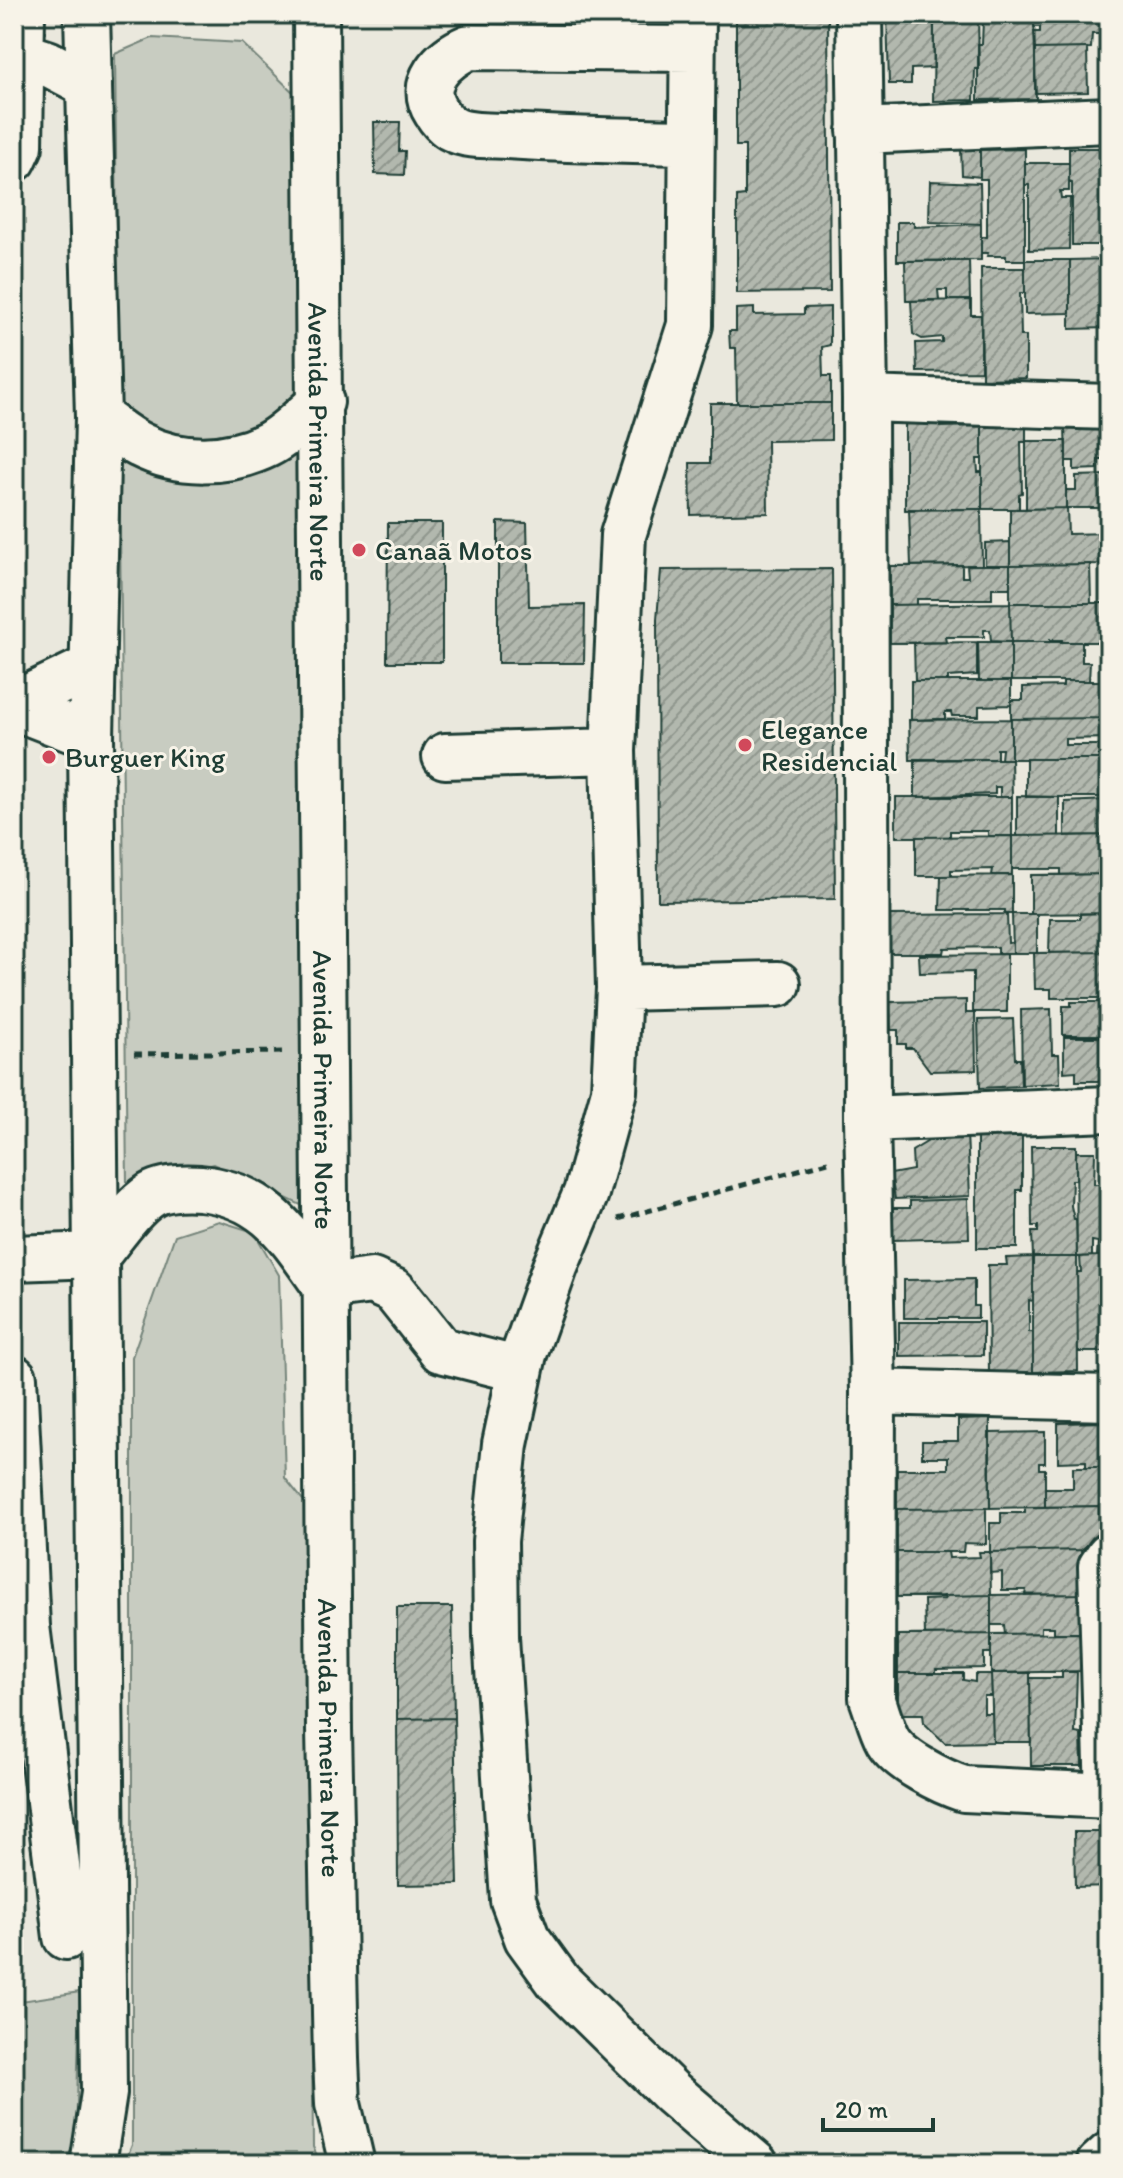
<svg xmlns="http://www.w3.org/2000/svg" width="1123" height="2178" viewBox="0 0 1123 2178" font-family="Itim,sans-serif">
<style>
.green{fill:#c8ccc1;stroke:#74847a;stroke-width:2}
.building{fill:url(#building-hatch);stroke:#1f3d34;stroke-width:2}
.lines{fill:none;stroke-linecap:round;stroke-linejoin:round}
.minor-casing{stroke:#1f3d34;stroke-width:50}
.major-casing{stroke:#1f3d34;stroke-width:50}
.path{stroke:#1f3d34;stroke-width:5;stroke-dasharray:8 6;stroke-linecap:butt}
.minor{stroke:#f7f3e8;stroke-width:44}
.major{stroke:#f7f3e8;stroke-width:44}
.poi-dot{fill:#d1495b;stroke:#f7f3e8;stroke-width:3}
.labels{text-anchor:middle;stroke-width:6;stroke-linejoin:round;paint-order:stroke}
.street-label{font-size:28px;fill:#1f3d34;stroke:#f7f3e8}
.poi-label{font-size:28px;fill:#1f3d34;stroke:#f7f3e8;text-anchor:start}
</style>
<defs>
<pattern id="building-hatch" width="6" height="6" patternUnits="userSpaceOnUse" patternTransform="scale(2)"><rect width="6" height="6" fill="#b2b8ae"/><path d="M-1 1l2-2M0 6l6-6M5 7l2-2" fill="none" stroke="#90978e"/></pattern>
</defs>
<rect width="100%" height="100%" fill="#eae8dd"/>
<filter id="ink" filterUnits="userSpaceOnUse"><feTurbulence type="fractalNoise" baseFrequency=".0125" numOctaves="2"/><feDisplacementMap in="SourceGraphic" scale="16" xChannelSelector="R" yChannelSelector="G"/><feConvolveMatrix kernelMatrix="1 2 1 2 8 2 1 2 1" color-interpolation-filters="sRGB"/></filter>
<g filter="url(#ink)">
<path class="green" d="M152,38L242,43L297,96L305,1207L213,1164L127,1187L115,54Z
M219,1221L254,1232L279,1275L285,1478L307,1505L313,2147L321,2164H124L132,2145V1357L175,1235Z
M80,1992L76,2141L64,2164H14V2002Z"/>
<path class="building" d="M736,14H828L830,292L737,293V197L745,196V146H736Z
M887,14H934V68L911,69V84H889Z
M951,14H978L979,69H975L974,100L933,101L934,17L950,16Z
M1004,14H1034L1036,99L978,100V44H982L983,20L1004,19Z
M1034,14H1109V34H1092L1091,48L1035,49L1034,32H1040V27H1034Z
M1087,48L1088,92L1035,93V49Z
M374,122H400L399,151H405L404,175L375,174Z
M1107,142H1109V260L1108,259Z
M1069,148H1107L1108,245H1072V183L1069,182Z
M1025,149V260H1006V256H987L988,253H981V236L987,237V179H980V150Z
M961,150H980V177L962,175Z
M1025,163H1069V191H1060L1061,198H1070L1069,249L1029,250V185H1025Z
M930,181L980,183L981,224L929,222Z
M897,222H914V227L981,224V260L897,261Z
M1108,259L1109,260V372Z
M1108,259V328L1070,329V260Z
M1025,260H1070V313L1025,314Z
M905,261H969L970,300H947V290H938L939,300L906,301Z
M981,268H1025V293H1020L1021,336H1026V378L982,379Z
M971,300V315H981V371L917,372L916,343L942,342V337L922,339L913,334L911,301Z
M830,307V345L822,347L823,376H831V403H737L736,348H730L729,331H736V309L754,308V315L804,314V308Z
M710,403H831V440L767,441L768,513L691,515L690,463H710Z
M982,422H1026V442H1021L1022,493L1019,494V509H982Z
M905,424H940V427L982,426V459H977L978,472H982V509L905,510Z
M1109,425V470L1107,460H1098V469L1074,470V461H1066L1065,426Z
M1026,441H1066V508L1026,509Z
M1109,475V508H1066V490H1076V476Z
M1067,508L1068,534L1109,533V564L1010,565V509Z
M909,509H981L982,565L911,566Z
M498,522L527,523L529,606L585,605L584,663H498Z
M388,523H442V662H387Z
M1010,542V565H985V543Z
M1090,564L1091,603H1010V565Z
M962,565V577H968L967,565H1010V588H992V599H917V605H890V566Z
M832,569L835,899L658,901L657,619L661,570Z
M1010,603L1011,642L991,641L990,630H984V637H945L946,642L890,643V605Z
M1010,603H1104V622L1109,621V642H1062V640H1050V642H1011Z
M977,642V675L948,677V681H915L914,643Z
M978,642H1011V681H979Z
M1011,642H1082V662H1090L1089,681H1011Z
M911,681H1011V705L979,706V716H952L951,712H945V719L911,720Z
M1063,681H1109V718L1011,719V700H1023V687L1063,686Z
M1109,718V738L1065,739V745H1099V759H1011V719Z
M1011,719V759H1001L1002,749H997V759L910,760L909,720Z
M1100,751H1109V759H1101Z
M915,759H1011L1012,797H1000V787H995V794L915,797Z
M1026,759H1109V797H1026Z
M1017,796L1059,797V836H1017Z
M896,797H1012V836H988V831H950V837H896Z
M1106,797H1109V835L1065,836V802L1107,800Z
M1109,835V874L1061,875V869H1012V836Z
M1012,836V875H992L993,869L951,870V876H916V837Z
M1109,874V913L1031,914V875Z
M1012,875V914H1005V910H940L941,876Z
M1109,913V952L1049,953L1050,919H1080V914Z
M1007,914L1008,943L1013,942V953H998V947L944,948L943,953H890V915Z
M1012,914H1037V953H1013Z
M1109,952V998H1051V989H1035L1034,953Z
M1007,954V1012H973V972L920,973L919,955Z
M966,1000V1013H975L976,1070L930,1071L913,1048H906V1044H898V1030H891L890,1002Z
M1071,1002H1109V1035H1063V1006H1071Z
M1051,1009L1052,1054H1059L1060,1083L1022,1085L1021,1010Z
M1013,1019L1015,1059H1020L1021,1086L980,1088L978,1020Z
M1064,1037H1109V1081H1076V1071L1064,1072Z
M967,1133L970,1196L895,1199L891,1174L913,1170L912,1151L940,1134Z
M977,1137H1022V1190H1017V1248H977Z
M1031,1146H1076V1180H1072L1071,1206L1074,1219H1076L1077,1257H1033L1032,1232H1038V1226H1032Z
M1076,1152H1095L1094,1184H1109V1256H1097L1098,1242L1092,1241V1256L1077,1257Z
M968,1199L969,1238L893,1240V1208H910V1201Z
M1097,1256H1109V1352H1078L1077,1272H1081L1080,1257Z
M1033,1257H1077L1078,1371L1033,1372Z
M1033,1257V1301L1029,1300V1332H1033V1377H989L988,1265H1007L1006,1258Z
M974,1279V1306H978V1318H904V1280Z
M899,1322H983V1355L899,1356Z
M990,1419V1508L897,1509V1469H948V1457H922V1441H958V1420Z
M1109,1422V1467H1086V1461L1058,1462V1423Z
M1045,1432V1463H1039V1469H1045V1507L990,1508L989,1433Z
M1073,1467H1109V1506L1045,1507V1488H1073Z
M1099,1506V1535L1081,1550L990,1552V1523H1001V1513H1025V1507Z
M986,1508V1544L964,1543L963,1552H897V1509Z
M1081,1550L1083,1594L1025,1595L1026,1590H1002V1572L990,1573V1552Z
M897,1552H948L949,1558L980,1557L979,1552H990L991,1595L897,1597Z
M1081,1594V1633H1054V1627H1041V1633L1005,1634L1004,1625H991V1595Z
M991,1595V1634L925,1635L924,1600L945,1599L944,1596Z
M397,1607H452L454,1718L397,1719Z
M1082,1633L1083,1671L991,1673V1634Z
M991,1634V1653H984V1668L936,1669V1673H898V1635Z
M1062,1672H1077L1075,1733L1081,1734L1082,1766H1031L1030,1678H1062Z
M898,1673H963V1680L975,1682V1674H991L992,1696H984V1713H992L993,1742L945,1743L924,1723L923,1714H903L898,1711Z
M991,1673H1030L1031,1742H993Z
M454,1718L458,1884L398,1885L397,1719Z
M1074,1832H1109V1886L1075,1887Z"/>
<g class="lines">
<g class="minor-casing">
<path id="minor" d="M693,14L690,325L623,535L613,751L619,988L614,1091L586,1193L555,1267L524,1354L505,1444L495,1541L496,1637L513,1900L527,1938L559,1982L672,2093L755,2164
M859,14L865,399L867,1119L873,1392L872,1698C877,1711 881,1728 888,1741C900,1761 942,1782 964,1789L1109,1796
M22,55L47,63L89,85
M860,131L1109,120
M691,142C630,141 568,140 507,136C491,135 467,137 453,129C446,126 439,117 436,112C417,83 443,58 469,47L692,49
M14,159L20,146L22,14
M865,399L1109,407
M14,704L93,666
M14,707L91,737
M445,756L613,751
M619,988L778,984
M867,1119L1109,1109
M14,1258L97,1255
M326,1287L372,1281L394,1291L441,1350L520,1370
M14,1378L27,1626L66,1937L102,1904
M873,1392L1109,1398
M1108,1796L1101,1567L1109,1555
M1099,2164L1109,2155"/>
</g>
<g class="major-casing">
<g id="major">
<path d="M87,14L98,417L91,737L104,2093L93,2164"/>
<path id="s1" d="M316,14L329,1730L336,2059L338,2104L352,2164"/>
<path d="M98,417C112,426 125,438 140,445C179,465 228,464 267,445C286,436 305,415 321,402"/>
<path d="M97,1255C113,1236 130,1209 151,1195C165,1187 185,1187 200,1188C268,1195 290,1237 326,1287"/>
</g>
</g>
<path class="path" d="M134,1054L284,1052
M618,1219L828,1162"/>
<use href="#minor" class="minor"/>
<use href="#major" class="major"/>
</g>
</g>
<g class="poi-dot">
<circle cx="359" cy="550" r="8"/>
<circle cx="745" cy="745" r="8"/>
<circle cx="49" cy="757" r="8"/>
</g>
<g class="labels">
<g class="street-label">
<text dy="10" stroke="none"><textPath href="#s1" startOffset="428">Avenida Primeira Norte</textPath></text>
<text dy="10" stroke="none"><textPath href="#s1" startOffset="1076">Avenida Primeira Norte</textPath></text>
<text dy="10" stroke="none"><textPath href="#s1" startOffset="1724">Avenida Primeira Norte</textPath></text>
</g>
<g class="poi-label">
<text x="375" y="560">Canaã Motos</text>
<text x="761" y="739">Elegance<tspan x="761" dy="32">Residencial</tspan></text>
<text x="65" y="767">Burguer King</text>
</g>
</g>
<rect width="1123" height="2178" fill="none" stroke="#f7f3e8" stroke-width="48"/>
<rect x="24" y="24" width="1075" height="2130" fill="none" stroke="#1f3d34" stroke-width="3" filter="url(#ink)"/>
<path d="M823 2118v12h110v-12" fill="none" stroke="#1f3d34" stroke-width="4"/>
<text x="835" y="2118" font-size="24" fill="#1f3d34" stroke="#f7f3e8" stroke-width="6" paint-order="stroke">20 m</text>
</svg>
